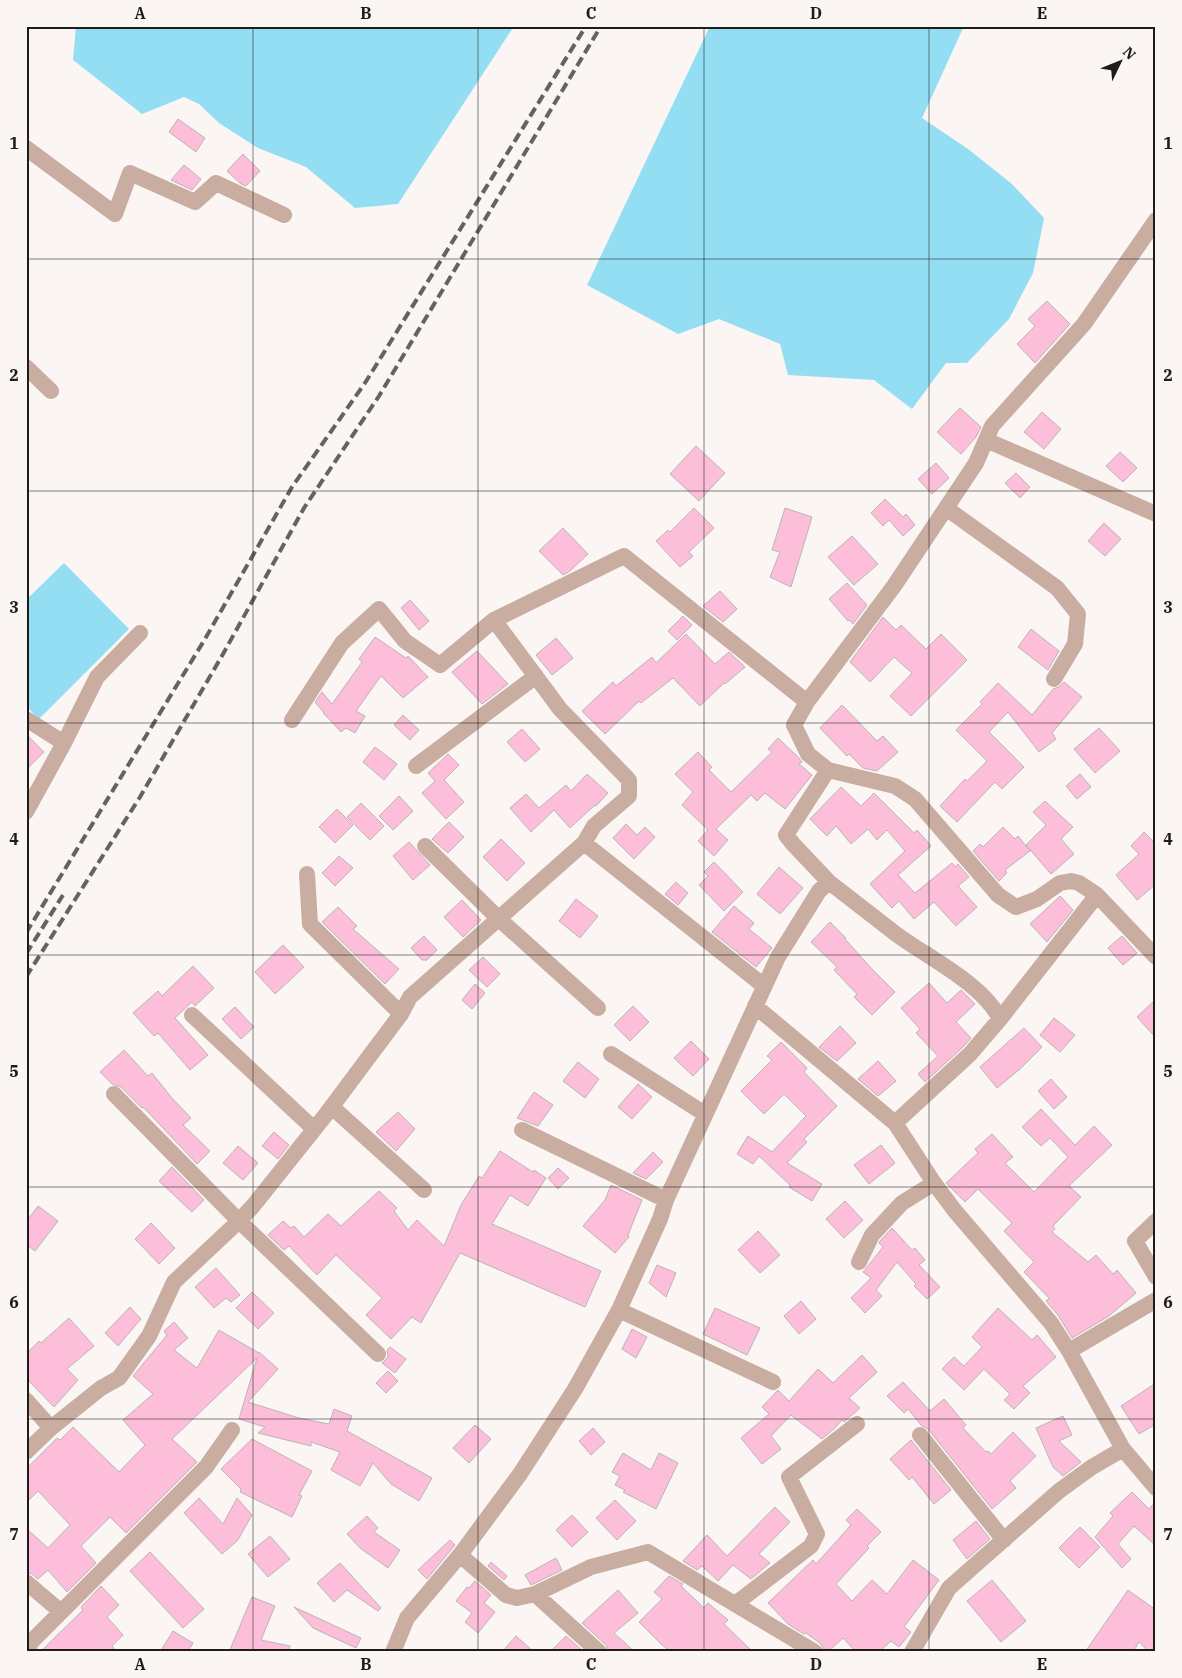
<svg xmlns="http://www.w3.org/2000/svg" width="1182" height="1678" viewBox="0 0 1182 1678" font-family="'IBM Plex Serif',serif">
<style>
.water{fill:#93def3}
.building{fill:#fcbed9;stroke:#bab5b7}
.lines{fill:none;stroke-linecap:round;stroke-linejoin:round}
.minor{stroke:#c8ada0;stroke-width:16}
.rail{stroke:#656260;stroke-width:4;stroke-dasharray:10 5;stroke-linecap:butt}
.grid{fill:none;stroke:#1f1d1c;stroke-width:1;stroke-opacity:0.55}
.neatline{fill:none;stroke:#1f1d1c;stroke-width:2}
.grid-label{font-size:16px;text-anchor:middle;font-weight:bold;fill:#1f1d1c}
</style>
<rect width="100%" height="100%" fill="#fbf5f3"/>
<path class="water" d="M76,26H514L398,204L355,208L306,167L258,148L219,123L199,104L184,97L142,114L73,60Z
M710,26H964L922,118L968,149L1012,184L1044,218L1033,273L1009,319L967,363H946L912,409L874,380L788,375L780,344L719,319L678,334L587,285Z
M64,563L129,629L39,719L26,706V600Z"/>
<path class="building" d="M178,119L205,138L196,152L169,132Z
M243,154L260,171L246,186L241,184L227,171Z
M184,165L201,179L192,190L171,180Z
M1047,301L1070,324L1035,363L1017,344L1035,326L1028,319Z
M960,408L981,427L976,437L961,454L937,432Z
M1042,412L1061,429L1044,449L1024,432Z
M696,446L725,473L699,501L670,474Z
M1120,452L1137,468L1123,482L1106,466Z
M936,463L949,478L932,494L918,479Z
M1016,473L1030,487L1020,498L1005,483Z
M885,499L903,517L906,514L915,525L903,536L889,520L883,526L871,513Z
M694,508L714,528L689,552L693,556L680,567L656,541L668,530L670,532Z
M785,508L812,517L791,587L770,577L780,552L772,550Z
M1104,523L1121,539L1105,556L1088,541Z
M563,528L588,554L570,571L563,575L539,551Z
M852,536L878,564L854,585L828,557Z
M847,583L867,605L853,624L849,620L848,621L829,599Z
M720,591L737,609L723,622L703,606Z
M410,600L429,621L419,630L401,608Z
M683,616L692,625L677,640L668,631Z
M883,617L896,630L901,625L926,649L941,634L967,660L911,716L890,696L912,673L894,657L870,682L850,662Z
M1031,629L1059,651L1048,670L1018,647Z
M686,634L715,664L729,652L745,667L725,684L724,683L700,706L673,678L641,703L639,701L605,734L582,711L613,682L616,686L652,657L656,663Z
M375,637L406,658L408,656L428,677L403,698L381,676L356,711L365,716L355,733L346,728L341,732L327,717L324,714V713L315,702L322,692L332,704L362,662L359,659Z
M556,638L573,658L552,675L536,655Z
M477,651L508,684L482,704L452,672Z
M1064,682L1082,697L1052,733L1056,739L1039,752L1008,712L989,732L1024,767L1002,789L995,782L957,822L940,806L965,779L967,781L987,761L956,730L982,704L980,702L998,683L1032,715L1053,689L1059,687Z
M842,705L877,741L883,736L898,752L877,771L863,768L849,754L847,756L820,728Z
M403,715L419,730L410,740L394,725Z
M1099,728L1120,751L1095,773L1074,749Z
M522,729L540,749L525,762L507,742Z
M26,734L44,752L26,770Z
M778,738L799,758L802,762L799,764L812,775L785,809L765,793L757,801L751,795L716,829L728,840L714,856L698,841L708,830L682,805L693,792L675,774L698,752L712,767L709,770L731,792L772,752L768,749Z
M375,747L397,764L384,780L363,762Z
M448,754L459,765L444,780L464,802L446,819L422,793L435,781L428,773Z
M587,774L608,793L596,806L595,805L570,828L554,810L531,832L510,808L526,794L539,808L566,785L571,791Z
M1080,774L1091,787L1077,799L1066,786Z
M841,787L861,806L874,793L914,833L917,830L931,846L898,875L915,893L952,863L956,867L958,864L969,877L958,886L977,907L956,926L934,902L914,919L899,901L892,908L870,884L905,851L887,830L877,840L868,829L851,844L836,826L827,836L810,819Z
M399,796L413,811L393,830L379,816Z
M1045,801L1073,827L1061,839L1074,854L1051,874L1026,845L1046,825L1033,812Z
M361,803L384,826L370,840L347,817Z
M337,809L353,825L335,843L319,827Z
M449,822L464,837L448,853L432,839Z
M626,824L637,835L645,827L655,837L634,859L613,838Z
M1003,827L1015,839L1018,836L1030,851L1005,870L1007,873L999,881L973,851L980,844L983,847Z
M1144,832L1156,844V884L1137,900L1116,875L1139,854L1131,846Z
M501,839L525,863L507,881L483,857Z
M409,842L430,865L413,880L393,856Z
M339,856L353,868L335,886L322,873Z
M714,862L743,892L724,911L699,885L708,876L704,872Z
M779,867L803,888L780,914L757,894Z
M676,882L688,893L678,905L665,894Z
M1060,896L1073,910L1047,942L1030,924Z
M576,899L598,916L580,938L559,921Z
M462,900L481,920L463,937L444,917Z
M734,906L754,923L749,929L772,948L756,967L712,932Z
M338,907L357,926L353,929L399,969L385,984L322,922Z
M830,922L846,938L845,939L872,969L895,992L872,1015L854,997L857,994L834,970L837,967L811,942Z
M424,936L437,950L427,960H422L411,948Z
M1122,936L1137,953L1123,965L1108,948Z
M283,945L304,967L275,994L255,972Z
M483,957L500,974L487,987L469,970Z
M193,966L214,988L195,1006L192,1002L175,1018L208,1055L190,1070L158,1033L154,1036L133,1013L158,991L162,996Z
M929,983L947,1003L961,990L975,1004L956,1022L971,1038L963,1047L925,1082L918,1074L938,1056L916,1033L920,1029L901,1008Z
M475,984L485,993L472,1009L462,1000Z
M1156,999V1038L1137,1017Z
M633,1006L649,1022L630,1041L614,1025Z
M235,1007L254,1027L241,1039L222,1019Z
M1054,1018L1075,1035L1060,1052L1040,1035Z
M840,1026L856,1043L837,1061L819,1047Z
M1024,1028L1042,1047L1020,1069L997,1088L980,1067Z
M691,1041L709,1059L693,1076L674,1058Z
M781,1042L807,1068L804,1072L837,1106L804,1139L807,1142L787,1163L822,1184L812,1201L789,1187L790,1185L759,1156L753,1164L737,1154L748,1136L772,1152L806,1116L784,1094L764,1114L741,1091L772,1060L767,1056Z
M124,1050L148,1076L152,1073L172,1098L191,1118L183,1125L210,1151L197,1164L143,1107L142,1108L121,1087L112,1084L100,1072Z
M878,1061L896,1081L878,1096L858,1079Z
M578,1062L599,1079L585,1098L563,1081Z
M1051,1079L1067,1097L1054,1109L1038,1091Z
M638,1084L652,1097L632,1119L618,1107Z
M534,1092L553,1105L538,1126L517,1118Z
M1041,1109L1075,1145L1094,1126L1112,1145L1069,1186L1081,1197L1053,1226L1055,1229L1052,1232L1088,1262L1096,1255L1113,1274L1117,1270L1136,1293L1109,1316L1072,1338L1058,1315L1046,1301L1049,1298L1024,1272L1034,1262L1004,1231L1012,1223L978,1189L965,1202L946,1183L978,1153L975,1149L992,1134L1013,1157L1005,1163L1034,1192L1068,1157L1050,1138L1041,1146L1022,1127Z
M398,1112L415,1129L396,1151L376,1132Z
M274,1132L289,1145L278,1159L262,1146Z
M881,1145L895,1163L869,1184L854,1165Z
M238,1146L258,1163L243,1180L223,1163Z
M500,1151L533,1172L534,1170L546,1178L528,1206L510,1195L492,1224L601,1271L585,1307L460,1253L421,1323L412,1317L391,1339L366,1315L382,1298L336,1255L317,1275L289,1246L284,1250L268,1235L283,1221L291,1228L294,1226L304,1237L328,1214L341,1226L379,1191L397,1208L394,1211L408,1230L417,1220L444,1246L461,1205L479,1176L482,1178Z
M653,1152L663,1162L646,1179L633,1173Z
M172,1167L204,1200L192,1212L159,1181Z
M558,1168L569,1178L558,1189L548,1178Z
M611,1185L642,1200L628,1235L629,1237L615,1253L583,1226L605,1200Z
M845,1201L863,1220L844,1238L826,1219Z
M38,1206L58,1221L35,1251L26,1244V1222Z
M151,1223L175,1248L159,1264L135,1239Z
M892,1228L912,1250L915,1248L925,1260L919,1265L940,1287L927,1299L914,1286L916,1284L897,1262L876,1290L882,1296L865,1313L851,1298L871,1278L863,1272L883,1247L879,1243L880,1241Z
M758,1231L780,1255L760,1273L738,1250Z
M657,1265L676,1273L666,1297L649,1283Z
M216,1268L240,1295L231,1302L226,1298L214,1308L195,1287Z
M252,1292L274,1313L258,1329L236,1308Z
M801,1301L816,1319L799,1334L784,1316Z
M130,1307L141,1319L118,1346L105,1333Z
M715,1308L760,1328L747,1355L703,1334Z
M998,1308L1032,1340L1037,1335L1056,1357L1023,1386L1030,1393L1014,1409L1004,1400L1010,1394L984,1369L964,1390L942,1369L954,1357L964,1366L982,1347L972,1337Z
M69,1318L94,1346L67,1369L78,1380L54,1407L26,1378V1354L39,1341L41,1343Z
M174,1322L188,1338L174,1350L197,1368L219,1330L259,1353V1352L278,1369L248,1402L299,1418L329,1424L334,1409L352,1416L347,1431L432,1478L419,1501L391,1484L373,1463L360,1486L331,1470L340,1452L311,1442V1446L258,1433L265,1427L239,1419L257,1358L172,1439L197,1462L126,1533L110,1517L81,1546L96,1563L67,1592L48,1570L38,1579L32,1574L26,1572V1528L48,1548L70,1525L38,1491L26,1503V1469L57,1438L60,1440L73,1427L119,1472L145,1445L123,1420L153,1394L133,1376L167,1335L164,1331Z
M632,1329L647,1337L636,1358L622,1349Z
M390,1347L406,1359L395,1373L382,1363L388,1357L387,1350Z
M862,1355L877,1372L849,1398L860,1408L844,1422L842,1420L835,1428L822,1439L791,1415L771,1436L781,1449L762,1464L741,1438L769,1414L762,1407L778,1390L789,1401L818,1369L833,1383Z
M388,1371L398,1381L386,1393L376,1383Z
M903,1382L930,1411L944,1399L966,1425L963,1428L986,1452L988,1451L991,1454L1013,1432L1036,1456L1010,1481L1016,1488L992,1509L928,1429L921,1425L908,1409L904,1413L887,1396Z
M1156,1383V1424L1139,1434L1121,1406Z
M1063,1416L1072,1435L1059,1441L1081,1462L1063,1476L1053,1467L1036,1428Z
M475,1425L491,1439L469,1463L453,1448Z
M593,1428L605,1442L591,1455L579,1441Z
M252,1439L312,1471L299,1495L302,1496L292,1517L240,1492L241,1489L221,1469Z
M911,1440L951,1490L934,1504L912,1477L909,1480L890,1459Z
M623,1453L651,1470L659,1453L678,1463L656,1509L623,1492L625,1490L615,1485L620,1476L612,1472Z
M1132,1492L1149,1509L1156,1501V1546L1134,1526L1118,1544L1131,1559L1122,1568L1095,1537L1113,1516L1110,1513Z
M199,1498L223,1524L237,1498L252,1515L238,1540L222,1554L184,1513Z
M615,1500L636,1521L617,1540L596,1518Z
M775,1507L790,1522L759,1554L770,1563L751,1579L733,1565L718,1581L702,1566L697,1570L683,1561L707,1535L727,1556Z
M857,1509L881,1532L867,1546L869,1548L836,1584L852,1601L872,1580L887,1594L913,1560L939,1580L904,1627L911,1632L899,1647L891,1641L879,1652H856L843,1638L828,1652H825L821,1644L806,1633L804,1634L788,1624L768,1603L813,1560L816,1564L851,1525L846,1520Z
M572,1515L588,1532L572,1547L556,1530Z
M367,1516L378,1528L374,1532L400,1550L388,1568L360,1548L347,1534Z
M976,1521L990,1539L967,1559L953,1540Z
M1080,1527L1100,1547L1079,1568L1059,1548Z
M270,1536L290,1559L268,1577L248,1554Z
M450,1540L455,1545L427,1579L418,1570Z
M150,1552L204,1609L183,1628L130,1571Z
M556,1558L562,1570L531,1585L525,1575Z
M491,1562L507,1576L504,1580L488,1566Z
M340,1563L381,1608L378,1611L347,1590L334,1602L317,1583Z
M669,1576L683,1584L681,1586L704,1608L708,1603L728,1620L724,1624L753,1652H671L662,1645L639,1622L662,1599L654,1592Z
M992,1580L1026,1621L1001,1642L967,1601Z
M475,1581L491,1595L484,1603L495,1612L478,1633L465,1622L472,1613L456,1601L467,1587L469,1588Z
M101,1586L119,1605L107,1617L123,1635L112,1646L117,1652H40L83,1610L81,1607Z
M618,1590L638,1613L614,1633L635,1652H609L606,1645L582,1623Z
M1128,1590L1156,1610V1652H1149L1139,1642L1133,1652H1085Z
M252,1597L275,1606L261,1640L290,1646L289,1652H229Z
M294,1607L361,1638L356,1648L313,1628Z
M173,1631L193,1643L188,1652H160Z
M516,1636L534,1652H502Z
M566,1636L584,1652H550Z"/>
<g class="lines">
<path class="minor" d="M26,148L115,214L130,173L195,202L216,183L284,215
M1156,220L1084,324L992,426L976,463L894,586L807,702L794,725L808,754L828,770L895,786L915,799L998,895L1016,907L1037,899L1060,883L1071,881L1079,883L1097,895L1156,957
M26,367L51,391
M986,440L1156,514
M946,508L1057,588L1078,614L1075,644L1054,679
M494,620L560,709L629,780V796L594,826L584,843L764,986
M26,719L64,743
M292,720L342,643L379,609L405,641L440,665L494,620L624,556L807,702
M416,766L536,676
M26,812L64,743L97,677L140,633
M425,846L499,919L598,1008
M307,874L310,924L401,1014
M829,882C852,900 874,917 896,934C927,957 983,984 1000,1019L970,1054L895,1123
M755,1006L895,1123L934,1183L955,1211L1051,1323L1069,1351L1123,1449
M192,1015L314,1129
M1000,1019L1097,895
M611,1054L705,1114
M114,1094L239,1221L378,1354
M332,1107L424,1190
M522,1130L666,1200
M1156,1221L1135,1241L1156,1277
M859,1262L872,1235L902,1203L934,1183
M619,1310L773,1382
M1069,1351L1156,1300
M26,1400L51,1428
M920,1435L1004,1540
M26,1452L51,1428L101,1388L119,1378L149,1336L174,1282L239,1221L253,1206L324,1117L401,1014L410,997L584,843
M460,1555L520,1474L575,1389L619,1310L660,1219L666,1200L778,957L819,891L829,882L793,844L786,835L828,770
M26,1582L60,1611
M535,1594L599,1652
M735,1604L811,1546L817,1534L789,1477L857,1424
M27,1652L31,1642L206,1467L232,1430
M393,1652L407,1618L460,1555L506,1595L517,1598L535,1594L591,1567L648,1552L815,1652
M912,1652L949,1588L1059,1491L1092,1467L1123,1449L1156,1488"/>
<path class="rail" d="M26,933L205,639L292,487L365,383L586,26
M26,954L63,895
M26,977L140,797L223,654L304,508L379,396L601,26"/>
</g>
<path class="grid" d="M253,26V1652M478,26V1652M704,26V1652M929,26V1652M26,259H1156M26,491H1156M26,723H1156M26,955H1156M26,1187H1156M26,1419H1156"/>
<rect width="1182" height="1678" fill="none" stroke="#fbf5f3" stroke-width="55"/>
<g transform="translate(1120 62) rotate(47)" stroke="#fbf5f3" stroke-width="4" paint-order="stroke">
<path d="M0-4L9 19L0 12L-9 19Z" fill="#1f1d1c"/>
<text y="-8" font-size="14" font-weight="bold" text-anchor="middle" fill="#1f1d1c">N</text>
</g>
<rect x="28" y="28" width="1126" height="1622" class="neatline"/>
<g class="grid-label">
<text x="140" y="19">A</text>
<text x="366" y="19">B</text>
<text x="591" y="19">C</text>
<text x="816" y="19">D</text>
<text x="1042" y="19">E</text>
<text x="14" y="149">1</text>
<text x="1168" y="149">1</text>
<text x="14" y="381">2</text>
<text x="1168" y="381">2</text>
<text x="14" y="613">3</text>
<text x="1168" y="613">3</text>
<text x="14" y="845">4</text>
<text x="1168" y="845">4</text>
<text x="14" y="1077">5</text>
<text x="1168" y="1077">5</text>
<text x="14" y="1308">6</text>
<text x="1168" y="1308">6</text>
<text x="14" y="1540">7</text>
<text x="1168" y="1540">7</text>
<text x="140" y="1670">A</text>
<text x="366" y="1670">B</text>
<text x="591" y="1670">C</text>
<text x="816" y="1670">D</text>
<text x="1042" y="1670">E</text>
</g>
</svg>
